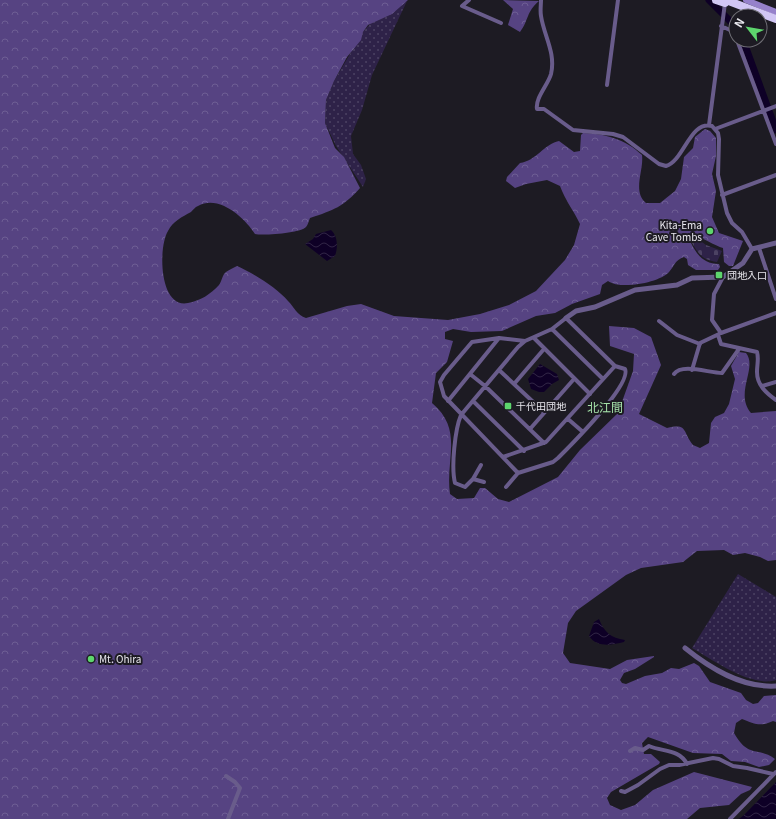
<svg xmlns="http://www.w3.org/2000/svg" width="776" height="819" viewBox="0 0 776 819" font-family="Georgia,'Noto Sans JP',serif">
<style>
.grass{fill:url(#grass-dots)}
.forest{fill:url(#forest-crowns)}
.cemetery{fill:url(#cemetery-stones)}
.water{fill:url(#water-waves)}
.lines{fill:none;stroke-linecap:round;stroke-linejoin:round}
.river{stroke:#0e0026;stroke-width:7}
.minor{stroke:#695c8b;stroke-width:4}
.tertiary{stroke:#695c8b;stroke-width:5}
.secondary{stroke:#9681cb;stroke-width:6}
.motorway{stroke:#d1c6f4;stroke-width:8}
.poi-dot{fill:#5dd56d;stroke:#1d1b23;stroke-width:1.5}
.labels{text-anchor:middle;stroke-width:4;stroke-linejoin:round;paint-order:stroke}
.poi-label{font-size:10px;fill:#e8e7ed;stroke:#1d1b23;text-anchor:start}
.quarter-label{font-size:12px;fill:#a5e2a9;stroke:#1d1b23}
</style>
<defs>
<pattern id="grass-dots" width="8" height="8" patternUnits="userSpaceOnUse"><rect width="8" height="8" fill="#2e2248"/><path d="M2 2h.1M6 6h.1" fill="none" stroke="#4c4263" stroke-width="1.8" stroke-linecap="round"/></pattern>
<pattern id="forest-crowns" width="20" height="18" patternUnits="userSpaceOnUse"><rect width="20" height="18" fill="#564382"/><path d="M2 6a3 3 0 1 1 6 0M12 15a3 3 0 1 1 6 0" fill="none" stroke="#6e5e94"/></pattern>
<pattern id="cemetery-stones" width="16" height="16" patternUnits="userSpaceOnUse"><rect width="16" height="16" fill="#2e2248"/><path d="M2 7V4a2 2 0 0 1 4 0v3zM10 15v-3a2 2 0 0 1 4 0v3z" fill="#4c4263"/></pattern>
<pattern id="water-waves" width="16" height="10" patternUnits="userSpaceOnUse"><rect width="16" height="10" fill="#0e0026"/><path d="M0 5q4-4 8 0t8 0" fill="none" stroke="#312546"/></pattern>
</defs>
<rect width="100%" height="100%" fill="#1d1b23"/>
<path class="grass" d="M407,1L372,75L362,110L351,136L353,154L361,165L366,179L363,187L336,146L325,123L326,100L334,81L363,32L370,24Z
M738,574L776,597V680C752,688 713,660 692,648Z"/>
<path class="forest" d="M0,0H408L392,14L368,25L363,32L361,40L347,57L334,81L326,100L325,123L335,148L344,157L360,188C343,207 334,210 310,218C309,220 308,225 306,227C301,233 263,236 255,234C245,218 219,194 198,206C195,207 193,210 191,212C182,217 173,221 168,231C158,247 159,309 188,303C200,301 211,294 219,285C222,281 222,275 226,272C229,270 233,268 237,266C253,273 277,288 288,301C294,307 297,315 306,318L347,306L361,304L394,316L448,320L480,314L509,305L536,291L565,260L574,245L580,224C574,211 565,200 560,186L547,180L526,184L515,188L506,181L507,177L520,163C536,161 544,144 559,141L574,152L580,151L581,135L583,133C606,134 625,139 642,155C644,171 632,191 646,203H660L675,191L681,179L684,157L693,148L695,137L705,129L710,131L716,138V156L712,174L716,191L712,217L719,233L743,241L733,266H729L724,262L723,248C715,246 699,235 693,236L691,243C697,255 704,264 719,264L720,267L718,270H696L688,265L687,259L684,257C675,260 675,265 669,272C659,283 620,290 608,281L602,285L600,294L572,304L555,313L536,316L502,331L471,332L453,329L445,332V339L453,341L447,362L436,373L432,403C464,430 445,459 450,494L457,499L474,498L480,488H485L498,499L509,502L558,477L580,450L618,413L633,371L634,354L610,346L609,326L634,328L651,337L661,365L639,414L667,428C688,423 682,431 693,445L700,448L709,443L711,423L715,417L724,413L729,404L735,379L731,366L739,352L746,353C758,368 734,393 751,413L776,411V560L768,561L760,557L745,553L733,555L724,550L697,551L683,562L641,568L626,575L576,611L568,623L563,653L570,663L610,669L627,660L654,656V657L635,669L624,673L620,680L622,683L626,684L645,676L662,673L671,668L679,669L694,663L699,666L710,682L741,693L746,700L753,704L758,703L764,696L776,695V722L773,721C761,727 754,724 742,719L736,723L734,733C749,759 757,746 775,759L769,765L759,767L745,762L731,761L722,754L693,753L648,737L642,743L644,754H651L660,762L659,764L611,792L607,798L610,805L621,810L635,805L653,790L694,772L752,787L750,790L741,794L729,805L700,808L687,819H0Z
M503,0L539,1C526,12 529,20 520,32L508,25L513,9Z"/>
<path class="cemetery" d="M695,237L706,245L722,251L717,262C703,260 699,255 692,243Z"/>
<path class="water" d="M331,230C338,236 338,248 335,256L327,261L305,244L313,239L316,234Z
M540,364L557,374L559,380L552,384L544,392H539L531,389L528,379Z
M599,619C604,632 611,638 625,640L624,642C612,645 597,648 589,636L594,622Z
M776,782V819H739L744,815Z"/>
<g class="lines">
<path class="river" d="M709,0L736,27
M743,40L776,130"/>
<path class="minor" d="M469,0L462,6L501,23
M541,0C541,5 540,11 541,16C544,36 556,53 551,74C548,85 535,98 537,109H544L573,130L613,134L623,137L659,164L666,166C684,161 690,120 712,126L718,133L719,139L718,175L727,213L732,223L742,232L752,249
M721,26L730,30L736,38
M737,40L776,144
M607,85L618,0
M709,125L725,3
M715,129L776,106
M722,195L776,175
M759,248L776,299
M723,277L714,294L712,320L721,333L776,313
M659,321L677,335L700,344
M552,329L603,379
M718,335L721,344L757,352C759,359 757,364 757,372C757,385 766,393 776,400
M534,338L590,394
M499,370L544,412
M692,370L700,343L719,334
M470,374L485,386L544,443
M674,374C682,363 709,373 722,373L739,349
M514,384L544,349
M762,386L776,382
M448,401L499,338
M473,401L524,451
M568,419L583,432
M530,429L574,379
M503,457L546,442L615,366
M481,465L473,479L465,487L455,483C451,467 455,429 461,415L518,347L525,341L552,329L566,318L615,366L625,369C632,384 571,445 558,458L553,462L518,473L444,396L440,382L444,375L472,342L499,338L525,341
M473,479L484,482
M506,487L518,473
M630,751L635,748L643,750L649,746C663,752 679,749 687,764
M226,776L235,782L240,788L228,819
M621,791L625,792L638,785L660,769L669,765H679L713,758L719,759L733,766L747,768L773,774
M730,819L776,772"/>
<path class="tertiary" d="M566,318L576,311L595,307L635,290L677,285L692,278L723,277L743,263L752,249L776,243
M685,648C711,669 742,688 776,686"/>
<path class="secondary" d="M746,0L776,12"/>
<path class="motorway" d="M716,0L725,3
M726,0L776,19"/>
</g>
<g class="poi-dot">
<circle cx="710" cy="231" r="4"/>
<rect x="715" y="271" width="8" height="8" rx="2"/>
<rect x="504" y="402" width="8" height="8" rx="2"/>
<circle cx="91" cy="659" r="4"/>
</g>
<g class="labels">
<g class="poi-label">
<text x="702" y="229" text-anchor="end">Kita-Ema<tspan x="702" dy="12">Cave Tombs</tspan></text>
<text x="727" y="279">団地入口</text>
<text x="516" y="410">千代田団地</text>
<text x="99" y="663">Mt. Ohira</text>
</g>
<g class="quarter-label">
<text x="605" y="412">北江間</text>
</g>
</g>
<g transform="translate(748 28) rotate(301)"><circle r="19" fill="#1d1b23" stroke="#6e6d74"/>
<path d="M0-3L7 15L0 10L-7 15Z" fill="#5dd56d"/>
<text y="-6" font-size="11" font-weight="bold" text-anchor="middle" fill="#e8e7ed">N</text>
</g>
</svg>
